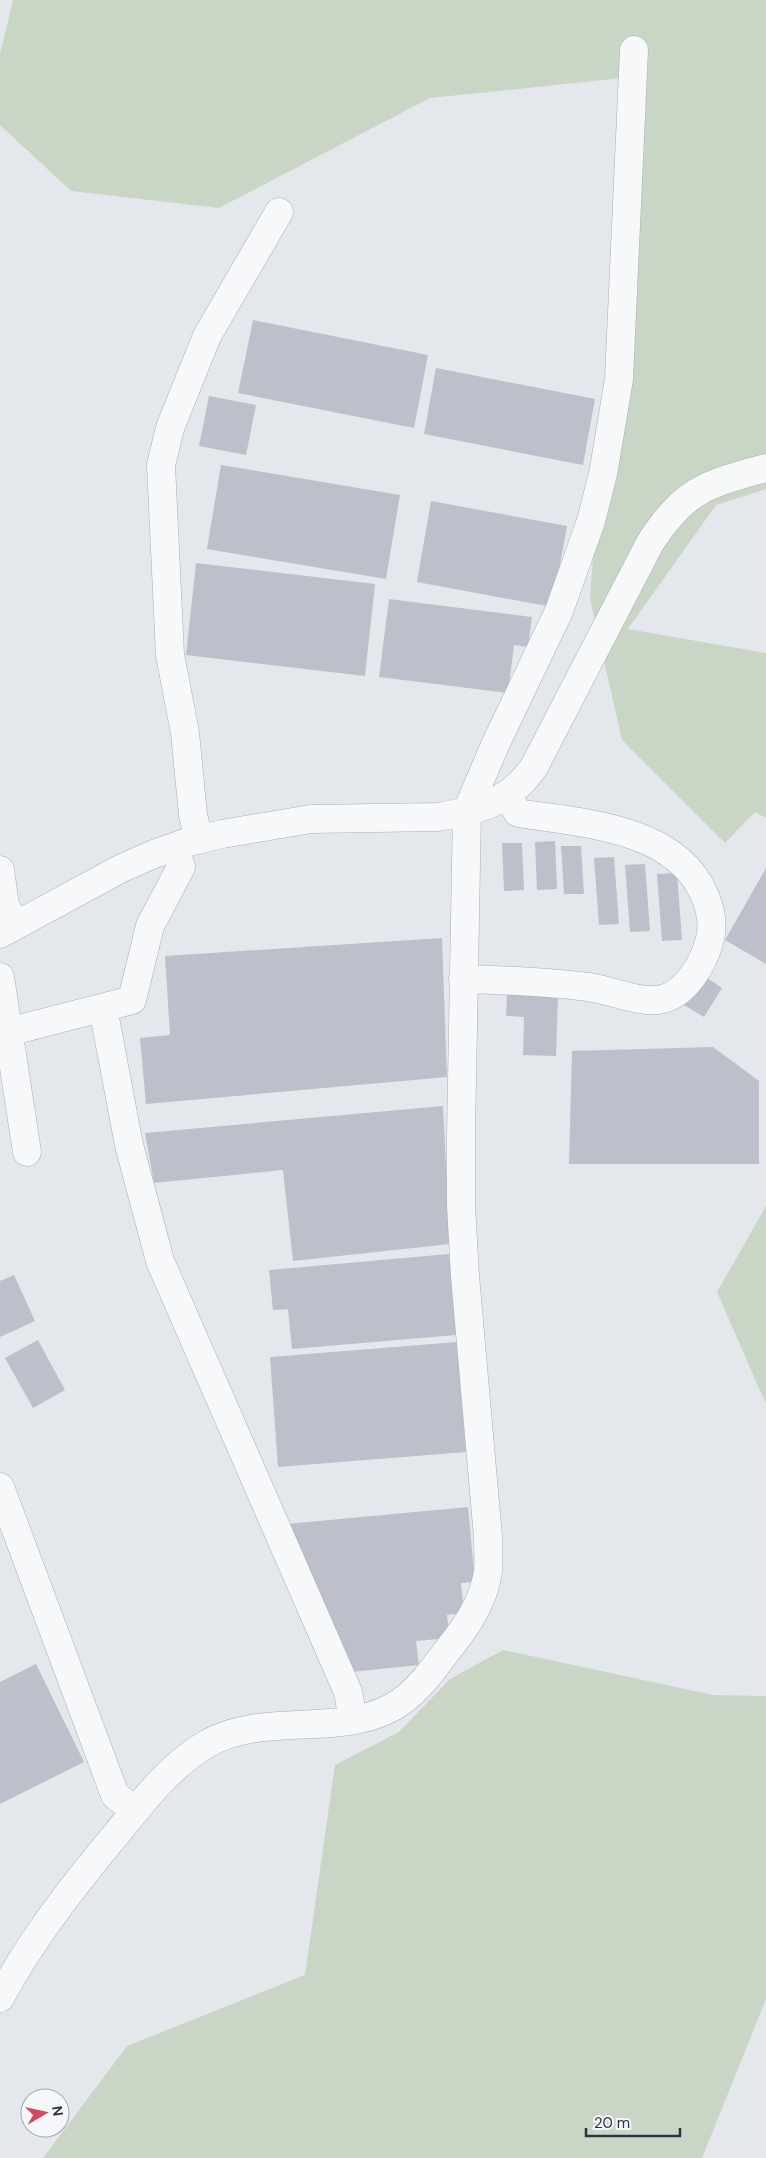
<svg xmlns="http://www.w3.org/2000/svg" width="766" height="2158" viewBox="0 0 766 2158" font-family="'DM Sans',sans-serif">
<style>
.green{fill:#c9d6c5}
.building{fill:#bbc0ca}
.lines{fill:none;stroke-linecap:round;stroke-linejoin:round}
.minor-casing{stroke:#a9aeb7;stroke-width:29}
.minor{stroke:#f7f8fa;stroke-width:28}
</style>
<rect width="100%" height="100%" fill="#e4e7ec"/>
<path class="green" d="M13,0H766V489L716,505L628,629L766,653V818L755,812L725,843L622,740L590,599L625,101L622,78L430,98L219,208L71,191L0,125V54Z
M766,1206V1404L717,1292Z
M503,1650L713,1695L766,1696V1999L702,2158H43L127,2046L305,1975L335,1765L399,1732L450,1679Z"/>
<path class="building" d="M253,320L428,355L414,428L238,393Z
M436,368L595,399L583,465L424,434Z
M209,396L256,405L246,455L199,446Z
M221,465L400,495L386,579L207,549Z
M431,501L567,526L552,607L417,582Z
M196,563L375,584L365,676L186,655Z
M389,599L532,617L528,647L514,645L508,693L379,677Z
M555,841L557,889L537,890L535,842Z
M502,843H522L524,890L504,891Z
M561,846H581L584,894H564Z
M614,857L619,924L599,925L594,858Z
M645,864L650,931L630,932L625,865Z
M766,868V964L725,940Z
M677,873L682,940L662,941L657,874Z
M442,938L447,1077L146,1104L140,1038L170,1035L165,956Z
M701,974L722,988L704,1017L682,1004Z
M507,993L558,995L556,1056L523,1055L524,1017L506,1016Z
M713,1047L759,1081V1164H569L572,1051Z
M443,1106L450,1244L293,1261L283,1170L154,1183L145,1133Z
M449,1254L456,1335L292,1349L288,1309L273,1310L269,1270Z
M14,1275L35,1321L0,1337V1281Z
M38,1340L65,1390L33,1408L5,1358Z
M457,1342L466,1452L278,1467L270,1357Z
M468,1507L475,1582L461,1583L464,1613L447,1615L450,1638L416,1641L419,1665L351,1672L287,1524Z
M36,1664L84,1762L0,1804V1682Z"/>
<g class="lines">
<g class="minor-casing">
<path id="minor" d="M199,840L193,815L185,733L170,655L161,465L170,428L207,336L279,212
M0,870L5,905L16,925
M0,934L122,868L154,854L188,842L222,834L311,819L438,817C479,810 509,803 534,767L650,543C685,489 707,484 766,468
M0,977L27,1152
M463,979C505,980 547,982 588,987C612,990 644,1006 666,998C687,991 704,962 709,942C714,928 711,908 704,894C675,827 581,823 518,813L507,795
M103,1008L129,1145L160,1261L348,1692L353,1720
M8,1032L132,1000L150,926L181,867L175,847
M0,1487L115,1795L135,1811
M0,1998C32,1938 74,1885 118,1832C144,1800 169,1767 205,1745C265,1709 348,1741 402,1701C420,1688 434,1668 447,1651C466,1627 484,1602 488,1571C489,1560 488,1548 488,1537L465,1276L461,1205V1134L467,811L496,743L559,611L591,521L603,474L619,379L634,50"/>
</g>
<use href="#minor" class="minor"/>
</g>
<g transform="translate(45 2113) rotate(81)"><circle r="24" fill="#f4f6f9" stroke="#a4a8b1"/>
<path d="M0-4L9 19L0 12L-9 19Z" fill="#d1495b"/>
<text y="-8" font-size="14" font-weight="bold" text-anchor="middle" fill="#2b3445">N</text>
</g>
<path d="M586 2128v8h94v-8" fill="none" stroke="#2b3445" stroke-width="2.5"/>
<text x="594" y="2128" font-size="15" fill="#2b3445" stroke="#f4f6f9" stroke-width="4" paint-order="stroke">20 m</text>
</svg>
